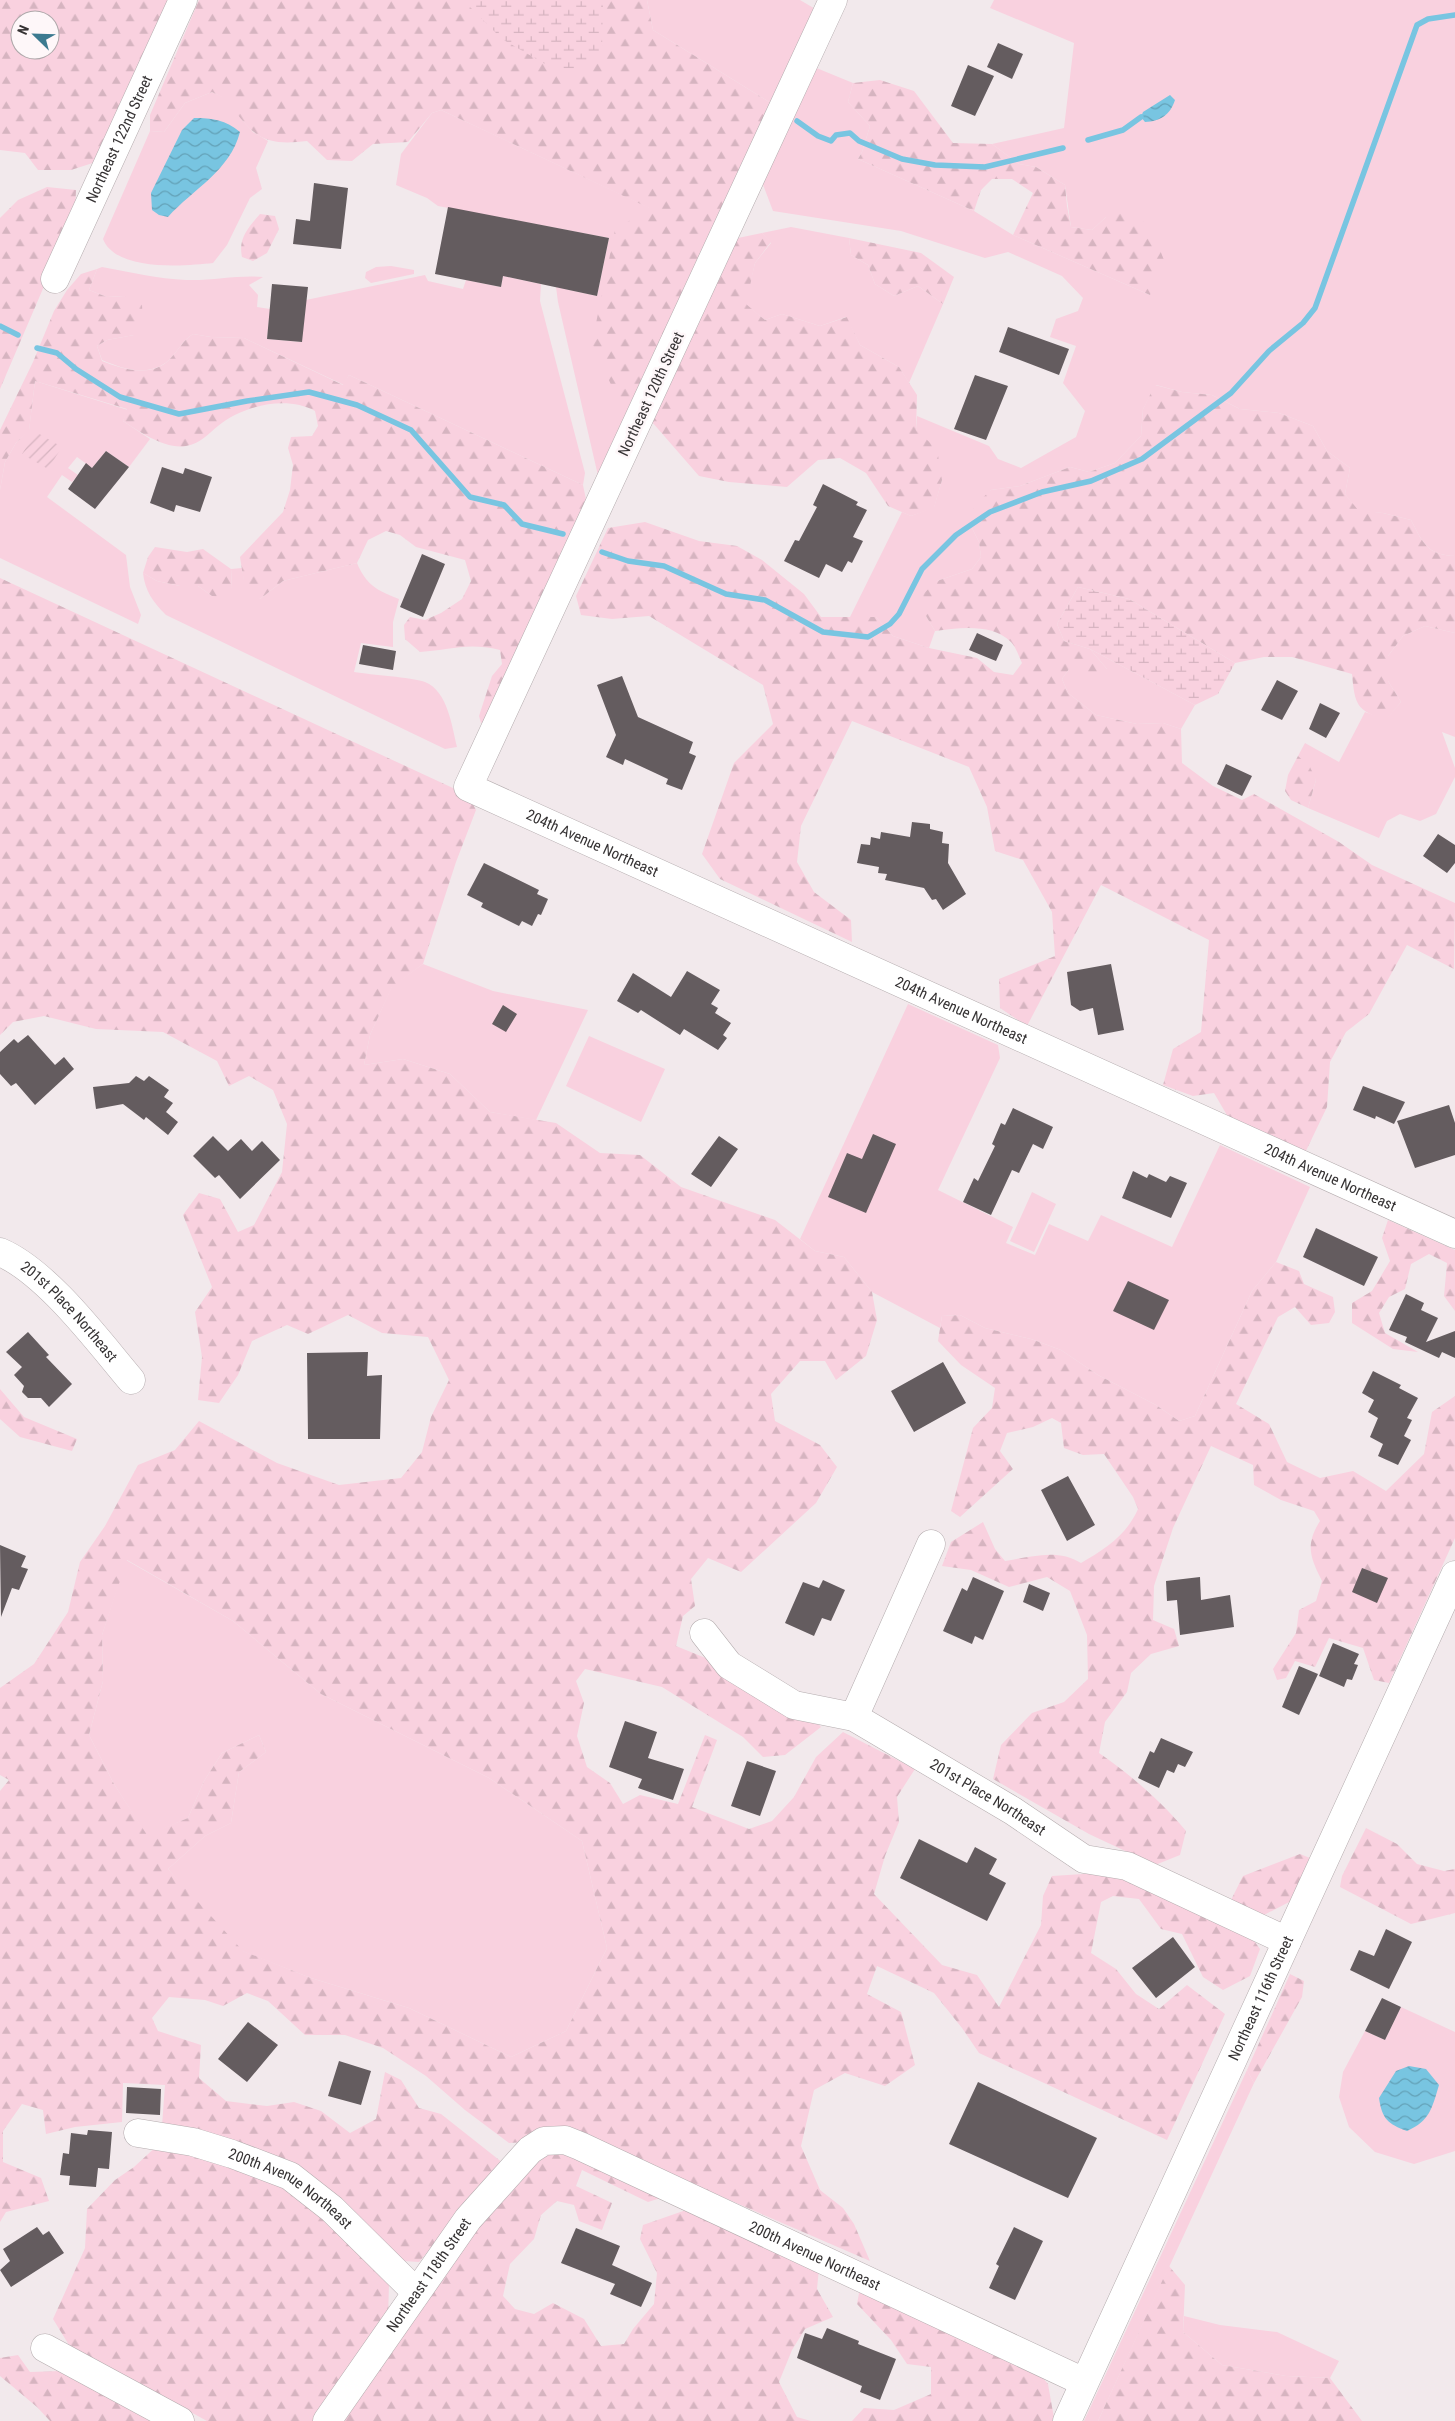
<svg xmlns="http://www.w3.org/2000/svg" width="1455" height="2421" viewBox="0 0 1455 2421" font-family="'Roboto Condensed',sans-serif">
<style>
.grass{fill:#f9d1df}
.forest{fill:url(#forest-firs);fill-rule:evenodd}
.wetland{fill:url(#wetland-marsh)}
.garden{fill:url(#garden-furrows)}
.water{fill:url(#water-waves)}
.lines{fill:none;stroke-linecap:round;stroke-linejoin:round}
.stream{stroke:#78c5e1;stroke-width:5.5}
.building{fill:#645c5f}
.minor-casing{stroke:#b4acae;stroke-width:29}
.minor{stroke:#fff;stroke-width:28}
.labels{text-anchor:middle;stroke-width:5;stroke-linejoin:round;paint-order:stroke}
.street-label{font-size:15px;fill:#353233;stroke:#fef7f9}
</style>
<defs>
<pattern id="forest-firs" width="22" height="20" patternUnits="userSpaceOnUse" patternTransform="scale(1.25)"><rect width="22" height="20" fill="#f9d1df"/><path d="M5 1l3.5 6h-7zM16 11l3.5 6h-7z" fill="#d6b4c0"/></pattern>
<pattern id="wetland-marsh" width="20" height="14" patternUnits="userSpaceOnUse" patternTransform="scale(1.25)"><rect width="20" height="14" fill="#f9d1df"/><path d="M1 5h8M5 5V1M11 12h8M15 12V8" fill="none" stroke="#d6b4c0"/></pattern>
<pattern id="garden-furrows" width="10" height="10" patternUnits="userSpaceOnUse" patternTransform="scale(1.25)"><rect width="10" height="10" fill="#f9d1df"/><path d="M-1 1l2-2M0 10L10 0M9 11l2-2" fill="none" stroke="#d6b4c0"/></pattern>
<pattern id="water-waves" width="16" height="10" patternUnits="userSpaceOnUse" patternTransform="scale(1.25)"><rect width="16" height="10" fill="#78c5e1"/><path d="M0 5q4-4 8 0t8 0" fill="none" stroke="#63a1b7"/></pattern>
</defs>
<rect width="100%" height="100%" fill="#f2e9ec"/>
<path class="grass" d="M647,0H800L817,10L774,105L653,30Z
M994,0H1455V556C1427,555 1423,543 1411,520L1383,513L1358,511L1345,494L1350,468L1327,451L1313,426L1279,413L1240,409L1212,395L1182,392L1156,385L1143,409L1141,436L1115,463L1089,472L1070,467L1020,486L991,490L971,526L979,542L981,557L972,569L937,581L926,616L935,631L929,648L893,636L876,617H850L902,512L911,516L934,507L942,480L916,430L917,416L989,446L998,459L1021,468L1076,437L1085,411L1063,383L1076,346L1050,337L1056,319L1078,311L1083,298L1062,276L1008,252L985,258L901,231L773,211L762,182L814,67L853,83L848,102L870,126L862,152L858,159L974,211L1013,235L1150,295L1106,217L1092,230L1071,227L1065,185L1036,167L1019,164L992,144L1064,128L1074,43L990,8Z
M212,92L229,100L243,121L253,132L268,141L256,168L262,189L250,198L227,245L213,263C185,266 116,272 103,239L150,131L164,132L185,103Z
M441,110L650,208L633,414L599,480L558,302L556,287L597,296L609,238L438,206L427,198L396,185L401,154L432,113Z
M791,227L849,238L851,255L868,265L875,284L894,296L918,286L943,304L909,383L899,367L860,345L846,317L820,326L782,314L765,320L745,304L755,263L771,243L762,233Z
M391,266L414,270V274L371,283L365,278L366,272L376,267Z
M102,267C130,272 158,279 186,280C212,281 237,275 263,277L249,285L258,295L257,307L270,309L267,339L301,342L306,300L425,275L428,281L463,289L466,280L501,287L503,276L541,284L540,301L585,473L583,485L349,375L344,385L244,338L211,337L193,334C182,341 178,351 169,360C149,378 123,369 102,360L97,346L107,340L134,335L124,296L107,297L89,290L97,269Z
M35,381L128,410L123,421L150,439L129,467L106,451L92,468L77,457L68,468L78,475L72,482L62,475L47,497L126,555L130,587L141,615L138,624L0,558V490L5,462L16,443L29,430Z
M357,563C366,585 378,591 399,599L393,622V647L361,643L354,672C372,675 410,677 425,682C448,691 452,727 457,747L445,749L166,615C153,602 145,591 143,573L157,581L180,586H198L212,596L232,587L231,569L242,568L244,580L260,599L283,581Z
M1425,626L1455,633V737L1442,732L1455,768V777L1436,814L1420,821L1400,814L1387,821L1379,838L1308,808L1316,780L1298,756L1305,743L1339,762L1365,712L1386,719L1401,702L1388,681V656L1403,636Z
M1090,649L1195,705L1181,729L1163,723L1137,724L1096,715L1068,693L1062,679L1069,669H1107Z
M423,964L493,991L588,1010L536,1120L490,1112L450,1074L403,1059L364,1065L370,1035L392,986Z
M908,1004L998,1045L1000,1058L938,1190L1013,1227L1006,1243L1035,1255L1049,1224L1088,1241L1101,1215L1172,1247L1220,1145L1310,1187L1276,1262L1252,1291L1195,1416L1179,1421L1156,1405L1098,1375L1061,1350L1031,1339L985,1328L960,1315L942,1316L940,1328L872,1292L844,1257L815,1251L800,1239Z
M589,1036L665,1069L641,1122L566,1086Z
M1032,1192L1056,1204L1034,1252L1010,1241Z
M126,1560L233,1621L321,1694L489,1778L582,1841L607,1948L566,2031L511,2057L409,2008L311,1978L237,1949L168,1869L205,1836L231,1823L239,1772L266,1752L259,1735L222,1753L204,1781L188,1818L147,1836L114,1784L89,1735L103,1681L102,1635Z
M1401,2007L1455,2032V2151L1414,2164L1375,2152L1349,2127L1339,2097L1343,2072L1365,2031L1385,2040Z
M1247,2070L1254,2083L1098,2421H1084Z
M1184,2316L1220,2325L1277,2332L1339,2361L1330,2378L1286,2376L1222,2365L1183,2332Z"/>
<path class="forest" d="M0,0H171L99,161L71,170H38L25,153L0,150ZM20,20H50V50H20Z
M199,0H647L653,30L774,105L633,414L613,389L592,343L615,230L649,208L441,110L432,113L408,142L373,144L352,161L327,160L307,141C281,144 261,144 243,121C228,104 235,103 212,92L185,103L164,132L150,131V115Z
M880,80L914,91L953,143L992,144L1019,164L1036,167L1065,185L1067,206L1071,227L1092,230L1106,217L1128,209L1151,228L1164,260L1150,295L1013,235L1033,193L1012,179H992L981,190L974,211L858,159L862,152L870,126L848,102L853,83Z
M47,187L76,190L75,214L0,389V218L18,200Z
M260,214L275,216L279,229L267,253L253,261L242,257C238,238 248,228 260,214Z
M762,233L771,242L755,263L746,304L765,320L782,314L820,326L847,317L860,345L899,367L917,395L916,430L937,449L942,480L934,508L911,516L888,506L866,473L840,458L818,460L787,487L729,482L699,476L652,422L733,239Z
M849,238L921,253L954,277L943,304L918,286L894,296L875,284L868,265L851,255Z
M97,269L89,290L107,297L124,296L142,305L143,324L134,335L107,340L97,346L102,361C123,369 150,378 169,360C178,351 182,341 193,334L211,337L244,338L343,385L349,375L583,485L589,514L488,721L481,723L479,716L492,676L502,664L500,650C467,642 451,650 420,652L405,639L404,625L410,617L425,620L441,613L462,599L471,581L465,560L416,547L400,535L386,531L368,540L357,563L283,581L260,599L246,595L240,557L283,512L290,490L293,465L288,448L291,437L312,436L318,426L315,411C286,395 242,406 218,426C207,435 201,443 186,446C166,450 138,431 123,421L127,409L35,381L29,431L16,443L5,462L0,490V430L33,362L54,311L67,290L81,274Z
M1155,385L1182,392L1212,395L1240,409L1279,413L1313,426L1327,451L1350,468L1345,494L1358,510L1383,513L1411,520C1423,543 1427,555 1455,556V633L1425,626L1403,636L1388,656V681L1401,702L1386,720C1356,710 1355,705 1352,674L1292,657H1264L1235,663L1129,599L1078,587L1057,624L1064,641L1090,649L1107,669L1098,683L1069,669L1062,679L1068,693L1096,715L1137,724L1163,723L1181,729L1182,763L1213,786L1242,800L1254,794L1339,842L1372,865L1455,903L1454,969L1407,945L1369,1014L1346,1032L1330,1062L1327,1107L1304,1155L1231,1122L1214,1093L1193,1096L1163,1085L1173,1049L1201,1032L1209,940L1101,885L1027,1026L1000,1008L999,979L1055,956L1052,912L1023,860L995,851L987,807L969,767L852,721L801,826L797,862L814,892L851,920L852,942L720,879L702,854L734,763L773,724L763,685L649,616L612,619L581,615L576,596L608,528L645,522L699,541L737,546L762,560L804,594L821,617H876L893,636L929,648L977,658L994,672L1013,675L1022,663C1019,657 1016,647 1011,642C992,623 959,628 935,631L926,616L923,594L937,581L972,569L981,557L979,542L971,526L974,506L991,490L1020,486L1070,467L1089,472L1115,463L1141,436L1143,409Z
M155,547L187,552L203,549L231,569L232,587L223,597L212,596L198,586H180L157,581L143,573L148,557Z
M0,578L468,795L476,810L456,862L423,964L392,987L370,1035L364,1065L403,1059L450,1074L490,1112L556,1123L600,1153L640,1155L681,1187L775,1220L815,1251L844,1257L872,1292L877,1320L866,1356L836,1380L825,1361H800L771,1394L775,1421L820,1445L837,1467L816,1503L741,1572L708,1558L691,1579L695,1606L683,1616L676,1646L713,1661L814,1718L821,1727L785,1755L763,1757L743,1737L662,1687L585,1669L576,1681L584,1703L577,1736L587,1767L610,1783L623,1804L640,1795L678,1804L705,1735L717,1740L692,1807L749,1829L772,1821L794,1797L816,1757L843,1732L915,1769L897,1797L899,1822L885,1856L874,1894L942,1965L977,1975L999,2007L1041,1925L1043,1896L1052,1876L1099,1873L1141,1880L1249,1934L1260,1949L1250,1976L1223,1990L1203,1977L1182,1934L1161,1929L1139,1899L1113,1896L1101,1902L1091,1953L1116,1969L1136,1994L1159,2009L1187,1985L1225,2014L1167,2140L979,2053L962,2028L934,1993L877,1966L867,1994L901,2012L915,2065L885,2086L845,2073L814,2090L801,2146L820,2190L843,2208L854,2224L870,2261L628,2156L527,2142L509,2143L465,2110L426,2076L383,2048L345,2035H305L268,2001L247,1993L223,2006L205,2000L169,1997L152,2018L158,2031L201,2045L199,2078L226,2101L267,2106L294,2102L321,2111L350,2133L376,2119L385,2072L401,2080L419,2108L441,2114L503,2163L419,2262L403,2261L346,2212L162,2126L165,2085L123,2083L122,2122L75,2127L46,2134L43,2110L22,2104L3,2131V2162L41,2178L49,2201L6,2212L0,2222V1791L9,1780L0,1775V1688L34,1664L68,1612L80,1562L105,1526L138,1465L175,1450L199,1421L277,1463L339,1485L401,1478L422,1452L431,1417L449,1380L428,1337L382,1333L348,1315L308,1334L287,1325L252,1341L238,1375L219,1403L198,1400L202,1357L195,1312L212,1287L183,1215L199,1193L220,1199L238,1232L254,1225L282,1172L287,1124L273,1090L249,1076L229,1086L217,1061L163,1032L96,1029L44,1016L13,1022L0,1035ZM127,1560L233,1621L321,1694L489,1778L582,1841L607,1948L566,2031L511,2057L409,2008L311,1978L243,1951L168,1869L205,1836L231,1823L239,1772L266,1752L259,1735L222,1753L204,1781L188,1818L147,1835L114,1784L89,1735L103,1681L102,1635Z
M1298,756L1310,767L1316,780L1308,808L1291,800L1285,791L1288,775Z
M1388,1220L1455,1250V1311L1444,1296L1447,1263L1429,1254L1411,1264L1405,1289L1389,1297L1379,1313L1385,1333L1418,1352L1393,1349L1352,1323V1303L1372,1291L1390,1261L1382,1238Z
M1276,1262L1299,1271L1304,1284L1333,1297L1335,1312L1329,1323L1311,1325L1295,1307L1278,1317L1236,1404L1269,1424L1287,1462L1320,1478L1353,1471L1386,1491L1424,1454L1432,1412L1455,1396V1538L1389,1683L1374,1680L1363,1648L1329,1638L1315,1667L1295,1661L1286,1678L1277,1680L1273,1669L1296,1633L1299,1610L1316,1601L1322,1581C1310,1557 1305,1545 1320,1521L1314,1511L1281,1500L1254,1485L1253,1465L1211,1446L1173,1528L1154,1586L1153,1620L1174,1629L1179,1646L1151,1654L1131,1673L1127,1692L1105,1722L1099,1753C1132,1776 1160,1800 1186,1831L1180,1855L1155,1865L1089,1834L993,1779L1001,1745L1032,1713L1064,1702L1088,1679L1087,1635L1070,1591L1047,1577L1009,1587L971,1570L942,1566L951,1542L983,1522L995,1549L1005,1561C1030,1557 1058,1548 1081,1563C1105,1549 1126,1536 1138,1509L1133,1497L1104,1454L1083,1455L1064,1448L1061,1423L1052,1418L1033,1427L1007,1433L1000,1451L1013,1469L960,1517L951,1511L973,1428L992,1408L995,1388L961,1365L938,1341L942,1316L960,1315L985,1328L1031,1339L1061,1350L1098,1375L1156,1405L1179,1421L1195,1416L1252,1291Z
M0,1389L24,1417L77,1439L72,1451L20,1437L0,1419Z
M1366,1828L1397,1844L1417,1864L1444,1871L1455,1869V1913L1411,1924L1340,1887L1342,1876Z
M1300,1854L1310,1858L1291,1901L1264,1915L1231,1900L1243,1876Z
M1290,1974L1304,1981L1302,1997L1254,2083L1247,2070Z
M159,2144L255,2172L305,2199L389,2284L388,2319L317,2421H207L118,2372L72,2350L53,2319L85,2248L87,2209L115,2180L134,2167Z
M561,2151L670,2195L648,2202L582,2170L576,2186L612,2203L602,2230L579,2221L574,2205L557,2201L541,2215L534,2239L510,2264L503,2296L515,2309L534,2314L553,2303L584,2319L601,2346L624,2344L633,2329L654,2304L657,2273L640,2239L643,2225L689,2209L819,2269L817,2289L833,2317L805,2329L792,2350L779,2382L797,2417L811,2421H338L457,2248L542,2155Z
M1169,2266L1185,2285L1183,2332L1222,2365L1286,2376L1330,2378L1362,2421H1098Z
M860,2288L1035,2369L1048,2384L1054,2418L1052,2421H852L864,2408L894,2410L931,2394V2367L907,2364L891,2340L857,2304Z
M18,2355L30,2372L61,2371L155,2421H50L37,2407L0,2376V2358Z"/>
<path class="wetland" d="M463,0H603L602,52L569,78L502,39Z
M1078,587L1129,599L1235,663L1218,694L1195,705L1090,649L1064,641L1057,624Z"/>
<path class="garden" d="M36,432L62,447L48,469L22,454Z"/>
<path class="water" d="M1170,95L1175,100C1170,115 1161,121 1145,122L1141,117L1143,112Z
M194,118C212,118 226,120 240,132C230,171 193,189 168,217L159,215L152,210L151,193L182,130Z
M1409,2066L1426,2069L1439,2085C1432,2108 1430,2121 1407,2131C1388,2124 1382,2119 1379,2098L1396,2071Z"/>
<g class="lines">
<path class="stream" d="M797,121L818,136L831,141L836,135L850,133L859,141L902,159L935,165L985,167L1063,148
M1088,140L1123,130L1141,117
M0,326L18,335
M37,348L57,353L76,369L120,397L179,414L247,401L309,392L357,405L411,430L470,497L504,505L522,524L563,534
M602,552L628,561L664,566L726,594L765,600L823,632L868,637L890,624L899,614L922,569L956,535L990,512L1042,492L1091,481L1142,459L1231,393L1269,351L1303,323L1315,308L1417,25L1428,19L1455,15"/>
</g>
<path class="building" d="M998,43L1023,54L1012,79L987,67Z
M968,65L994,76L975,116L951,106Z
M314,183L348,188L341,249L293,244L296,219L310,221Z
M448,207L609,238L597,296L503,276L501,287L435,274Z
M272,284L308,287L302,342L267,339Z
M1008,327L1069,349L1059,375L999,352Z
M975,375L1008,386L986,440L954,429Z
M106,451L129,467L95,509L68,489L86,463L92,468Z
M162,467L183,474L185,468L212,477L200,512L176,505L174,512L150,503Z
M823,484L858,502L856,505L867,510L853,537L863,541L852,563L848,561L842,572L826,564L819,578L784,561L795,540L799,541L817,507L813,505Z
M422,554L445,564L423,617L400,607Z
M977,633L1003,645L996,661L969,650Z
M363,645L396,651L393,670L359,664Z
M622,676L638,717L693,742L689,753L696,756L682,790L666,784L668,779L625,759L623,765L606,757L616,735L597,685Z
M1277,680L1298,691L1282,720L1261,710Z
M1320,703L1340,713L1326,738L1309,729Z
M1226,764L1252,776L1242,796L1217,784Z
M912,822L930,824V829L943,832L942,843L949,844L948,863L966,894L943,910L936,899L932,900L924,888L885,880L887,874L878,873L879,867L857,863L861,844L870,845L871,837L880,839L881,832L910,837Z
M1438,834L1455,845V863L1447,873L1423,856Z
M484,863L539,890L537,894L548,899L541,915L538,914L532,926L522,921L519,926L481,907L483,903L467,895Z
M1111,964L1124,1030L1098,1035L1093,1008L1080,1011L1071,1005L1067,972Z
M687,971L720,990L711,1004L718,1008L715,1013L731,1023L723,1035L727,1038L718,1050L684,1029L680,1035L641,1010L638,1013L617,1001L633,973L671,997Z
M503,1005L517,1014L506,1032L492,1024Z
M28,1035L55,1065L64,1057L74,1069L35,1105L16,1083L11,1086L0,1074V1052L14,1039L18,1043Z
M136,1076L144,1081L149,1076L169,1090L164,1097L173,1103L166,1112L178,1122L168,1135L146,1117L144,1120L123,1104L96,1109L93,1087L129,1083Z
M1363,1086L1405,1102L1394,1124L1376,1116L1375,1119L1353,1110Z
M1449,1105L1455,1123V1155L1415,1168L1397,1121Z
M1013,1108L1053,1127L1043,1149L1033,1144L1019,1173L1012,1170L991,1215L963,1202L974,1178L978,1181L995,1146L992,1144L1001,1123L1005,1125Z
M873,1134L896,1144L866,1213L828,1197L847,1153L862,1159Z
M213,1136L228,1151L241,1139L252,1151L262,1141L280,1160L240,1199L219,1175L215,1178L193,1156Z
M719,1136L738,1149L711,1187L691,1174Z
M1133,1171L1147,1178L1149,1174L1166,1182L1170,1176L1187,1183L1171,1218L1122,1198Z
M1316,1228L1378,1257L1364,1286L1303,1257Z
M1128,1281L1169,1300L1154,1330L1113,1311Z
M1406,1294L1424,1303L1421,1310L1438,1318L1426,1342L1455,1331V1358L1442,1352L1439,1358L1405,1342L1407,1337L1389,1330Z
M28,1332L49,1355L46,1357L72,1384L49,1407L41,1398H28L22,1392L24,1386L14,1375L22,1367L6,1352Z
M368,1352L367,1376L382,1375L380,1439H308L307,1353Z
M943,1362L966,1403L914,1432L891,1391Z
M1373,1371L1401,1385L1399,1388L1418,1398L1407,1418L1412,1420L1404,1436L1411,1440L1398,1465L1378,1456L1383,1444L1370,1437L1378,1418L1368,1412L1374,1400L1362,1393Z
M1068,1476L1095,1525L1067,1541L1041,1490Z
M0,1545L26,1556L21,1567L28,1569L19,1590L12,1588L1,1617Z
M1362,1568L1388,1578L1377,1603L1352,1592Z
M973,1577L1004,1591L983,1640L975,1636L972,1644L943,1631L962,1588L967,1591Z
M1200,1577L1201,1600L1230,1595L1234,1627L1180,1635L1177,1600L1167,1601L1166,1581Z
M823,1580L845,1590L831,1621L822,1618L814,1636L785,1623L803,1582L819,1588Z
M1029,1584L1050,1593L1043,1611L1023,1602Z
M1333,1643L1359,1654L1354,1664L1358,1665L1352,1680L1347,1679L1344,1687L1319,1676Z
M1299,1666L1318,1674L1299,1715L1282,1707Z
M625,1721L657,1732L648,1758L684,1769L673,1800L638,1788L642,1779L609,1767Z
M1161,1738L1193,1752L1185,1767L1178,1764L1174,1773L1167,1770L1159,1788L1138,1778L1150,1751L1154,1753Z
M747,1761L776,1771L760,1816L731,1806Z
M919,1839L967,1863L975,1847L997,1859L989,1874L1006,1883L987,1921L900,1878Z
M1386,1929L1412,1942L1389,1989L1350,1970L1359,1950L1374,1956Z
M1173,1937L1195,1967L1156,1998L1132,1968Z
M1382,1998L1401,2007L1385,2040L1365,2031Z
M248,2022L278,2045L247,2082L218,2059Z
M339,2061L371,2071L361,2105L328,2096Z
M978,2082L1097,2138L1068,2198L949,2144Z
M127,2087L161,2089L160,2115L126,2113Z
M88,2130L112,2132L109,2169L98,2168L96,2187L69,2185L70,2176L60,2175L63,2153L69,2154L71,2133L87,2135Z
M37,2227L43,2235L49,2231L64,2253L11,2287L0,2270L10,2261L3,2249Z
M1014,2227L1043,2241L1015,2300L989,2288L999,2266L996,2264Z
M576,2228L620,2246L612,2265L652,2283L641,2307L610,2294L615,2284L561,2263Z
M827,2328L859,2341L858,2344L896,2359L880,2400L860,2392L862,2386L797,2358L805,2333L822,2339Z"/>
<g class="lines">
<g class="minor-casing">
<g id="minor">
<path id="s1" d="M833,0L468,787L1455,1234"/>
<path id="s2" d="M55,279L183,0"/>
<path id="s3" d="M0,1252C47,1272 98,1341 131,1380"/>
<path id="s4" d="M704,1633L729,1665L794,1705L854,1717L1013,1811L1084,1859L1127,1866L1287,1941"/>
<path d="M854,1717L931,1544"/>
<path id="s5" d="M138,2133L193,2142L232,2154L290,2176L332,2209L416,2292"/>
<path d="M45,2348L180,2421"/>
<path id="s6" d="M327,2421L468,2219L530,2150L544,2141L565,2140L580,2146L1084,2382"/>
<path id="s7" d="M1067,2421L1455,1575"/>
</g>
</g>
<use href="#minor" class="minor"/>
</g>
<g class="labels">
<g class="street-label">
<text dy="5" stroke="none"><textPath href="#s2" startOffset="154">Northeast 122nd Street</textPath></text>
<text transform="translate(651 394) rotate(-65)" y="5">Northeast 120th Street</text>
<text dy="5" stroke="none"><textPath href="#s1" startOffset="1004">204th Avenue Northeast</textPath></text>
<text dy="5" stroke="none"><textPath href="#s1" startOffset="1409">204th Avenue Northeast</textPath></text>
<text dy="5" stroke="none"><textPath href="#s1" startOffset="1814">204th Avenue Northeast</textPath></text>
<text dy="5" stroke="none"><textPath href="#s3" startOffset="92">201st Place Northeast</textPath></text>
<text dy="5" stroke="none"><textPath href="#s4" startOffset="334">201st Place Northeast</textPath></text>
<text dy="5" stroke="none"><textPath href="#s7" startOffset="465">Northeast 116th Street</textPath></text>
<text dy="5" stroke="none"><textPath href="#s5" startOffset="165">200th Avenue Northeast</textPath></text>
<text dy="5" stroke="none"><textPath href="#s6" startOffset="652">200th Avenue Northeast</textPath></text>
<text dy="5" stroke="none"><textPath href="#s6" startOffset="178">Northeast 118th Street</textPath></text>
</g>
</g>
<g transform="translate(35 35) rotate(293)"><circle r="24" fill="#fef7f9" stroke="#aea8aa"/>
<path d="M0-4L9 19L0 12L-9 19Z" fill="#3c7a90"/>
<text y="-8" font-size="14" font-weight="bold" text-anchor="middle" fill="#353233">N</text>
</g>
</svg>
